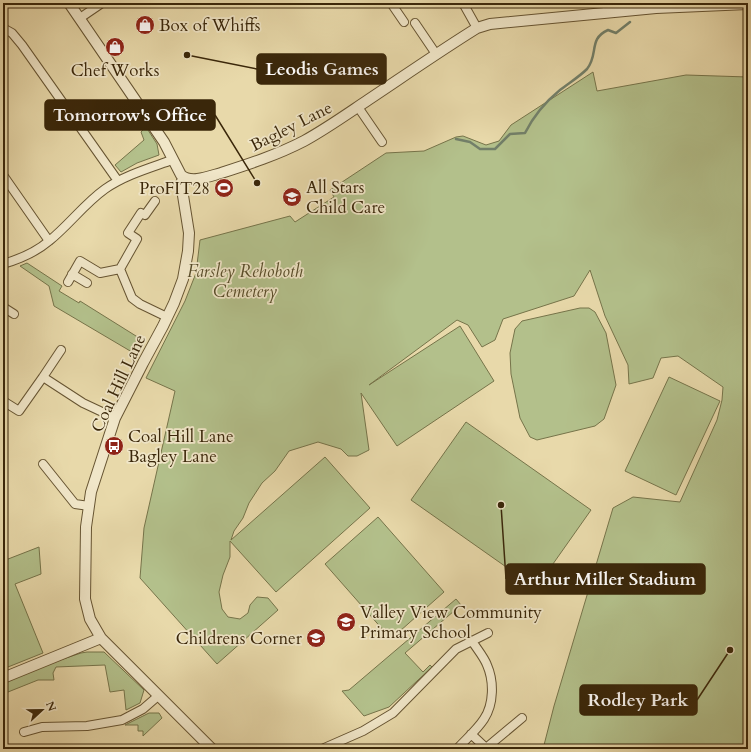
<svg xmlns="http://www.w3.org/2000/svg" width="751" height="752" viewBox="0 0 751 752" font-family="Cardo,serif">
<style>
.green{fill:#b3c08b;stroke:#76744a}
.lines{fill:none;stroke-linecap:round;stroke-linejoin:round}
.stream{stroke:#727f69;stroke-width:2.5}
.minor-casing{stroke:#665432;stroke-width:10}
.tertiary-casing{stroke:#665432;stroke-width:12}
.minor{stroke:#f0e6c8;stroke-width:8}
.tertiary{stroke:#f0e6c8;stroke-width:10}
.labels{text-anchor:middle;stroke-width:3.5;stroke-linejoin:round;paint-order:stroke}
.poi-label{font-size:17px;fill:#3a270a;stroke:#f0e6c8;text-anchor:start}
.street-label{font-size:17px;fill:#3a270a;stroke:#f0e6c8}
.park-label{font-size:17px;font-style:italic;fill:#584d2a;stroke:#f0e6c8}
.leader{fill:none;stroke:#3a270a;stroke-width:1.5}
.callout-dot{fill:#3a270a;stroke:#f0e6c8;stroke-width:1.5}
.callout{fill:#3a270a;stroke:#3a270a;stroke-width:1.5}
.callout-label{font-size:18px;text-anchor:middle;font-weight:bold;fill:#fff}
</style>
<rect width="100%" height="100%" fill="#e8d9aa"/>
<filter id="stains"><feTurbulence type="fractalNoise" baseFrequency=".005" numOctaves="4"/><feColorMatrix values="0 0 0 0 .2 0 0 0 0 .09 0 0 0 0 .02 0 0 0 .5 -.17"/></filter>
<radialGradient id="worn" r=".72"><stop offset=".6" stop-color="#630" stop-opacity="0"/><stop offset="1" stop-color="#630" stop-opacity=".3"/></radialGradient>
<path class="green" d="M593,72L597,91L686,75L748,77V749H543L554,706L613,508L633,497L680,502L717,420L722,400L723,387L678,356L661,358L653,378L629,384L628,365L605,316L590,270L574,296L503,319L495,340L482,347L468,325L457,320L369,385L460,326L494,381L397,446L361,393L369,450L357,456H348L341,449L318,442L289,451L275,471L262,483L249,503L243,518L234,531L231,540L325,457L370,508L276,592L230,541V557L223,575L219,592L222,609L228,617L240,619L248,613L250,605L257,597L268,598L278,610L217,664L140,578L144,528L175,391L146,378L185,301L196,273L200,240L290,216L295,222L334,197L330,190L386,153L424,151L456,137L463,136L486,145L499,141L511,125Z
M146,127L157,144L159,155L137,163L121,172L115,165L144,140L141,132Z
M27,263L62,286L59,291L79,303L80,301L144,341L137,355L54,306L49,286L20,266Z
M580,308H589L595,312L606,333L616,385L604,419L595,426L537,440L530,437L520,418L511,374L510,353L515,329L522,321Z
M669,377L720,401L676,495L625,471Z
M466,422L591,510L536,588L411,500Z
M378,517L444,592L391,639L325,564Z
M39,547L41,574L15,584L43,653L3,669V561Z
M456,599L461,605L405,653L423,672L430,665L432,667L389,707L364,716L342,691L349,690Z
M87,652H104L144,690L140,703L126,710L124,690L110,692L105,665L56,667L53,673L54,680H38L3,694V682L51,663L81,653Z
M149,713H159L162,718L143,736V731H138V725H125Z"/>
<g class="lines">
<path class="stream" d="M456,139L470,142L480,149H495L510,134L525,133C534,115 544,103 560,90C569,83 579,77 587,69C599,54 588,39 608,30L616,33L630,22"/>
<g class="minor-casing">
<path id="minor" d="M391,3L404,22
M463,3L477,28
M80,18L102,3
M415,23L436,54
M3,28L12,33L22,45L118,181
M358,107L382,142
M3,175L49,241
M155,201L145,215L141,213L128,233L137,239L120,269L132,298L140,304L167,317
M3,264C20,259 36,252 49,241C69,225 84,204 105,189C125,175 150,168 172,160
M72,274L87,283
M68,282L80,261L100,273L120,269
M3,307L14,314
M43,377L61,350
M3,401L19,411L43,377L83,403L115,418
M43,464L75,504L89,506
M24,732L42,727L87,726L122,720L143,709L158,696
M471,734L486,748L522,718
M322,749L363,731L393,713L456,649L488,633
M457,749C465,740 477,730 484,719C494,704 494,681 487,665C484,657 477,649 472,641"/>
</g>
<g class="tertiary-casing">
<path id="tertiary" d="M69,3L164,142L181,175C191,184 210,176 221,173C249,164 277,155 304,141C326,129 347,114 368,100C404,76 440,51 477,28L490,24L656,8L748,4
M184,178L181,183L189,233L188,251L183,279L174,303L163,326L143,363L115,418L91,492L86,527L85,599L90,619L101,638L212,749
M3,678L101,638"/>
</g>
<use href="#minor" class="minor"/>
<use href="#tertiary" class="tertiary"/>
</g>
<defs>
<g id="shop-disc" transform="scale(1)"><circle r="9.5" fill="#8f2418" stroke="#f0e6c8"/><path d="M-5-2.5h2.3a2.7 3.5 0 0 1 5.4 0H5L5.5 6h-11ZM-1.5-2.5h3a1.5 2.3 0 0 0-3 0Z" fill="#fff"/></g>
<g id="stadium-disc" transform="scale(1)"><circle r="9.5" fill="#8f2418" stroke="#f0e6c8"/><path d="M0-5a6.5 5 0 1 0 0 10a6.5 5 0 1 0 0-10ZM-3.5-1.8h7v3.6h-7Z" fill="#fff"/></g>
<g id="school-disc" transform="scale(1)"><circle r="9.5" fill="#8f2418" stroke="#f0e6c8"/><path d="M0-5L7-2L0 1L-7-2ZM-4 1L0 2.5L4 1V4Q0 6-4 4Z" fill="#fff"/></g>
<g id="bus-disc" transform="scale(1)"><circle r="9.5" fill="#8f2418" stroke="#f0e6c8"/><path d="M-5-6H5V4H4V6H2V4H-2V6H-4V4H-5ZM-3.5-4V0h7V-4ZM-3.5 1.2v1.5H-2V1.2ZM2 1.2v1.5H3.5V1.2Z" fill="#fff"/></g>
</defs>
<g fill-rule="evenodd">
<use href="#shop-disc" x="145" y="25"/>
<use href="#shop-disc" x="115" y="47"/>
<use href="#stadium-disc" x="224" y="188"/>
<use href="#school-disc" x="292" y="197"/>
<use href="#bus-disc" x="114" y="446"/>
<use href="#school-disc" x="346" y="622"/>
<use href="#school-disc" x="316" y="638"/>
</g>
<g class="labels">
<g class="poi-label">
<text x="159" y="31">Box of Whiffs</text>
<text x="115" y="76" text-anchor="middle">Chef Works</text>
<text x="306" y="193">All Stars<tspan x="306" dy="20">Child Care</tspan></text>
<text x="210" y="194" text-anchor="end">ProFIT28</text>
<text x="128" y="442">Coal Hill Lane<tspan x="128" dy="20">Bagley Lane</tspan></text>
<text x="360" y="618">Valley View Community<tspan x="360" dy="20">Primary School</tspan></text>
<text x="302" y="644" text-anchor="end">Childrens Corner</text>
</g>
<g class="street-label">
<text transform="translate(291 126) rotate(-27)" y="6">Bagley Lane</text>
<text transform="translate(118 383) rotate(-65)" y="6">Coal Hill Lane</text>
</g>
<g class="park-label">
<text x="245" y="277">Farsley Rehoboth<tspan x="245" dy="20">Cemetery</tspan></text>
</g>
</g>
<path class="leader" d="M187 55L257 69M257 183L215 115M501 505L506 579M730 650L697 700"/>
<g class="callout-dot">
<circle cx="187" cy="55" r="4"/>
<circle cx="257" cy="183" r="4"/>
<circle cx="501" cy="505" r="4"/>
<circle cx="730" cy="650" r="4"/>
</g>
<g class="callout">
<rect x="257" y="54" width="129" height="30" rx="4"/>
<rect x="45" y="100" width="170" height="30" rx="4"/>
<rect x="506" y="564" width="199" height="30" rx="4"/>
<rect x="580" y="685" width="117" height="30" rx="4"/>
</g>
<g class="callout-label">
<text x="322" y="75">Leodis Games</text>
<text x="130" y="121">Tomorrow's Office</text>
<text x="605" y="585">Arthur Miller Stadium</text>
<text x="638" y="706">Rodley Park</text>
</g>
<rect width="751" height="752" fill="none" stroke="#e8d9aa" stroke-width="16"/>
<rect x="4" y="4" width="743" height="744" fill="none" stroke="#3a270a" stroke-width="2"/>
<rect x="8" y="8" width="735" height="736" fill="none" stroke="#3a270a"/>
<g transform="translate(42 710) rotate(68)" stroke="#f0e6c8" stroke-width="3" paint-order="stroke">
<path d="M0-3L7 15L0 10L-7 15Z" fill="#3a270a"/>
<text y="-6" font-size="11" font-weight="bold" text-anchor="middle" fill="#3a270a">N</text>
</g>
<rect width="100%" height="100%" filter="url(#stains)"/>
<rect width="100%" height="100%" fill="url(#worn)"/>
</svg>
